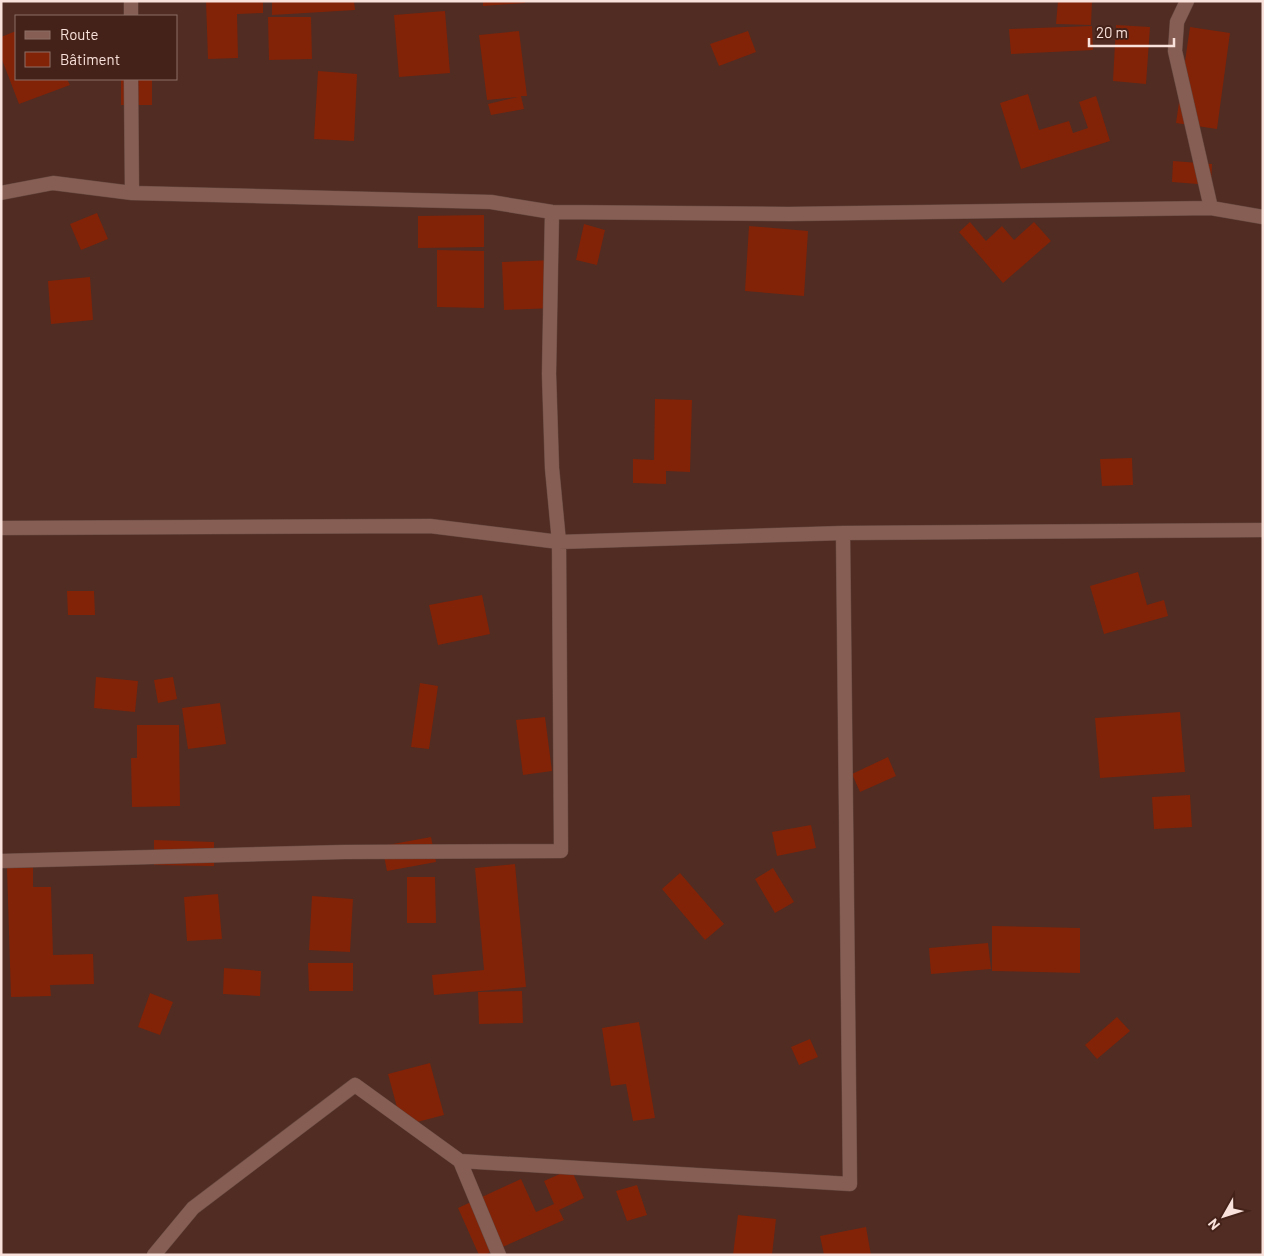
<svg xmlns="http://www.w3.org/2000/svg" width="1264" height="1256" viewBox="0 0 1264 1256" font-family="Barlow,sans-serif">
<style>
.building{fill:#822308}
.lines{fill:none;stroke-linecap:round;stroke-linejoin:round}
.minor-casing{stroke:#674941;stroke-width:15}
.minor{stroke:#865e53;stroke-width:14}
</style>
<rect width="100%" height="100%" fill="#502c23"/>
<path class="building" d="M206,1H263V13L237,14L238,58L208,59Z
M272,1H354L355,10L272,15Z
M483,1H525V3L483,6Z
M1058,1H1092L1091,25L1056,24Z
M445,11L450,73L399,77L394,15Z
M268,17H311L312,59L269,60Z
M1116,25L1150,27L1146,84L1113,81Z
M1092,26L1093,50L1011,54L1009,29Z
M1190,27L1230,33L1217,129L1176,123Z
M16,31V79H67L70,85L19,104L1,57V37Z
M519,31L527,96H521L524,109L491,115L488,104L518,97L487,100L479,35Z
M748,31L756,52L719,66L710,44Z
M318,71L357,74L354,141L314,139Z
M121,79H152V105H121Z
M1028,94L1039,130L1069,121L1073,133L1088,128L1079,102L1096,96L1110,141L1021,169L1000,103Z
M1173,161L1212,164L1211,185L1172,182Z
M97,213L108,239L81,250L70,224Z
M484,215V247L418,248V216Z
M970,222L986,241L1002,226L1014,240L1034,222L1051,241L1003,283L959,232Z
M584,224L605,230L597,265L576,260Z
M749,226L808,231L804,296L745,291Z
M437,250L484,251V308L437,307Z
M554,260L556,308L504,310L502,262Z
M90,277L93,320L51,324L48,281Z
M655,399L692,400L690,472L666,471V484L633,483V459L654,460Z
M1132,458L1133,485L1102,486L1100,459Z
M1138,572L1147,605L1164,600L1168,616L1104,634L1090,586Z
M67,591H94L95,615H68Z
M482,595L490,634L438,645L429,605Z
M96,677L138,681L135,712L94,708Z
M173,677L177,699L158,703L154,680Z
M420,683L438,686L429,749L411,747Z
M220,703L226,744L188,749L182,708Z
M1180,712L1185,772L1100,778L1095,718Z
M545,717L552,771L523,775L516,720Z
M137,725H179L180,806L132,807L131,758H137Z
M888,757L896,776L860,792L852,774Z
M1190,795L1192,827L1154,829L1152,797Z
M811,825L816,848L777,856L772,832Z
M431,837L436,862L387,871L382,846Z
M154,840L214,842V866L154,865Z
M515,864L526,987L434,995L432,975L484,970L475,868Z
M33,867V887H51L53,955L93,954L94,984L50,985L51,996L11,997L7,868Z
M773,868L794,902L775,913L755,879Z
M680,873L724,924L705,940L662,889Z
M407,877H435L436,923H407Z
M218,894L222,939L187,941L184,897Z
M312,896L353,899L350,952L309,950Z
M992,926L1080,928V973L992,971Z
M988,943L991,969L931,974L929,948Z
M308,963H353V991H309Z
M224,968L261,971L260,996L223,994Z
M522,991L523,1023L479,1024L478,992Z
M150,993L173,1002L160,1035L138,1027Z
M1117,1017L1130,1031L1097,1059L1085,1045Z
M639,1022L655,1118L633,1121L626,1084L611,1086L602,1028Z
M810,1039L818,1057L799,1065L791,1047Z
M430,1063L444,1115L402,1126L388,1074Z
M571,1169L584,1198L559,1210L564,1220L484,1255H479L458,1208L521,1179L536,1212L554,1204L544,1181Z
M637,1185L647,1215L627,1221L616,1191Z
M738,1215L776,1219L772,1255H733Z
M866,1227L871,1255H824L820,1236Z"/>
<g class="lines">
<g class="minor-casing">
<path id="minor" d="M131,1V16
M1187,1L1177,22L1175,51L1211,208
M131,79L132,193
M1,193L53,183L132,193L491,202L552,212L789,214L1211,208L1263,217
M1,528L430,526L559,542L843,533L850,1184L460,1161L355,1085L193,1208L154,1255
M843,533L1263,530
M1,861L344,852L561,851L559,542L552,468L549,374L552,212
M460,1161L499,1255"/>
</g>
<use href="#minor" class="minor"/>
</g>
<rect width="1264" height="1256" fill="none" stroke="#f9e2db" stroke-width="5"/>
<rect x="15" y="15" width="162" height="65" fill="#442219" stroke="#8c6f67"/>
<rect x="25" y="31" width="25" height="8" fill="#865e53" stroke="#8c6f67"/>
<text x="60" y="40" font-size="15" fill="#f9e2db">Route</text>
<rect x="25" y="52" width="25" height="15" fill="#822308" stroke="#8c6f67"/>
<text x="60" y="65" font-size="15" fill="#f9e2db">Bâtiment</text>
<g transform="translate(1224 1216) rotate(231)" stroke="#442219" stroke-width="4" paint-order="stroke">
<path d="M0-4L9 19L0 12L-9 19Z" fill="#f9e2db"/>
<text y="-8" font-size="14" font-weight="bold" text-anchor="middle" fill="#f9e2db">N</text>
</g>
<path d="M1089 38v8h85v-8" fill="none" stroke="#f9e2db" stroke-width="2.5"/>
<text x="1096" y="38" font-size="15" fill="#f9e2db" stroke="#442219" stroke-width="4" paint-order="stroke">20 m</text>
</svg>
